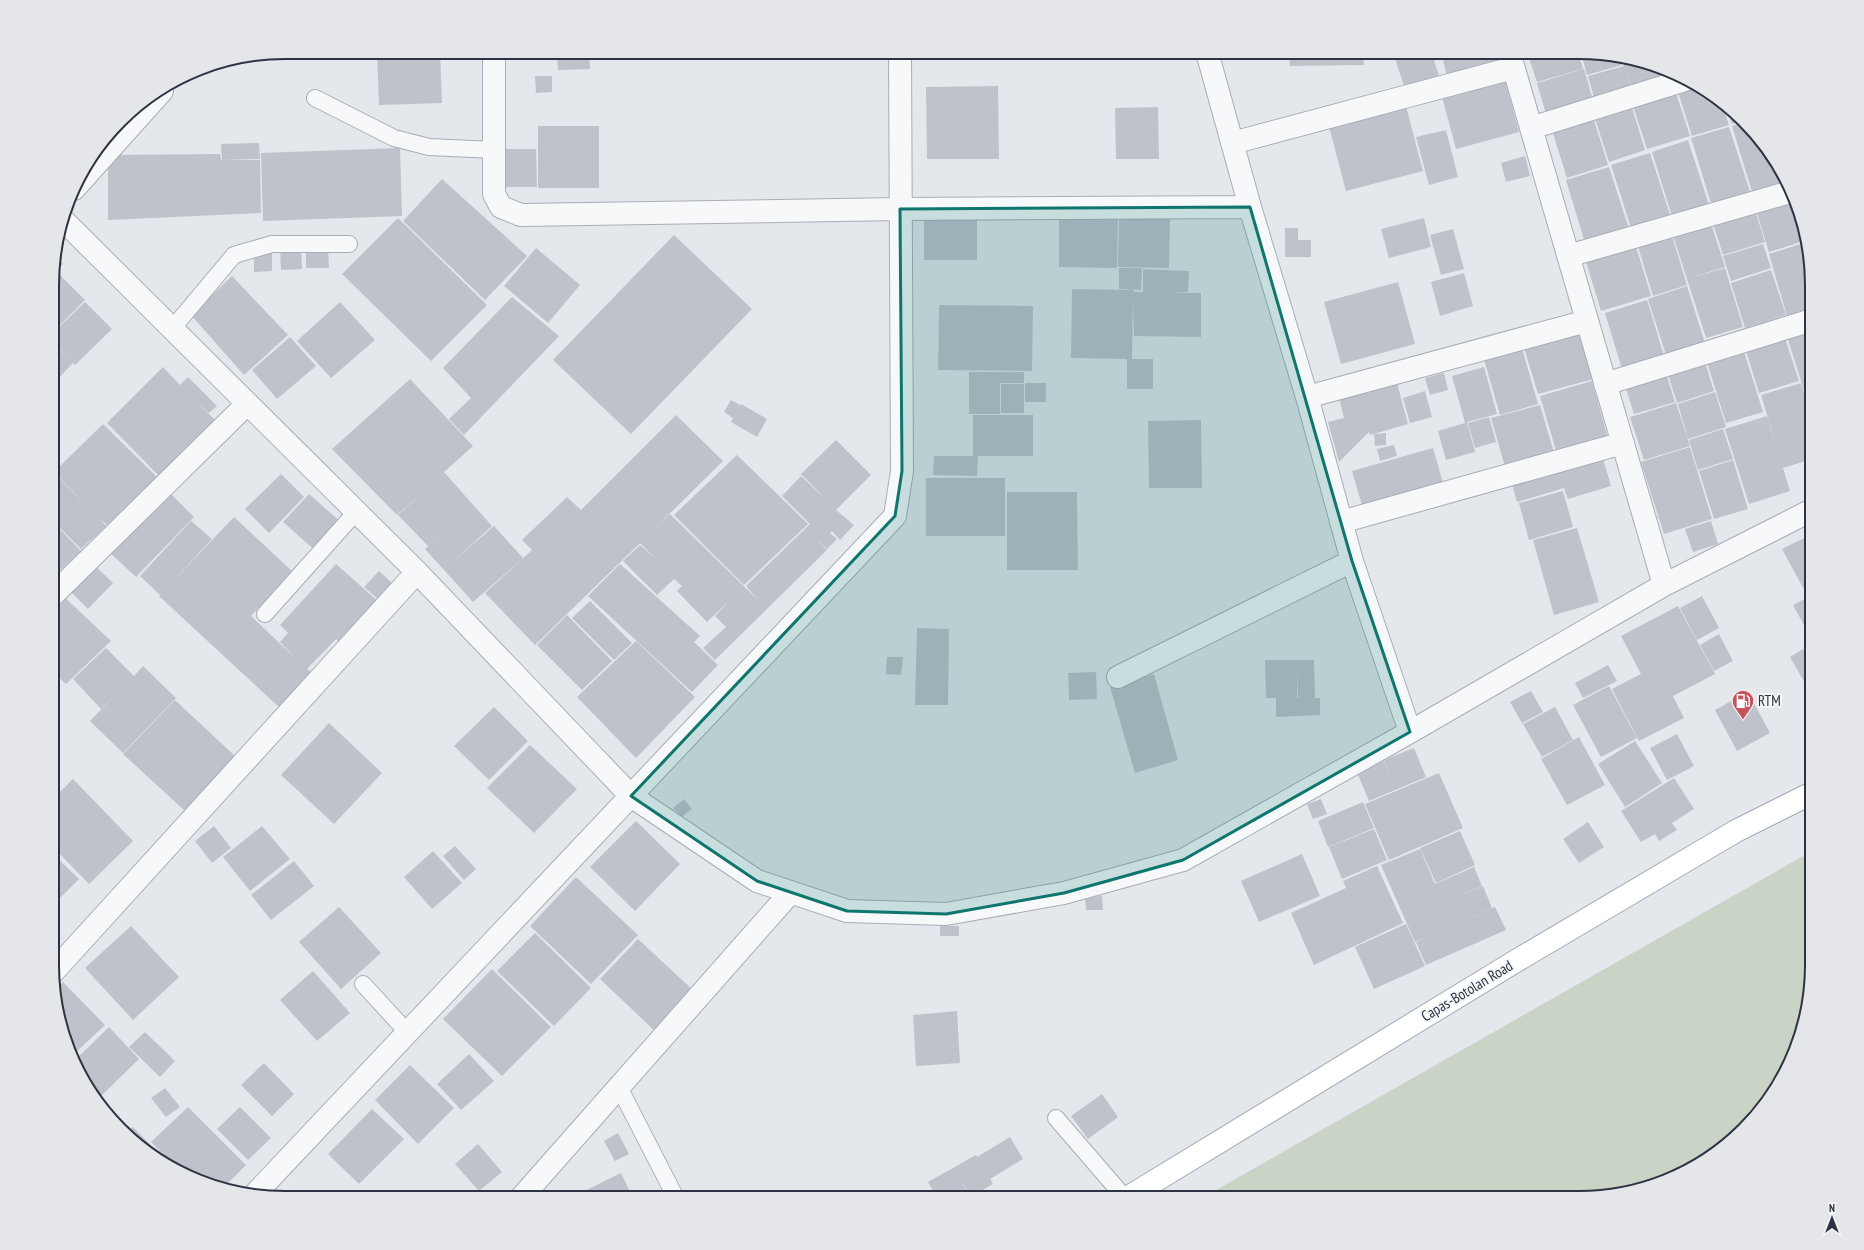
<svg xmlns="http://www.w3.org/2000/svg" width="1864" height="1250" viewBox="0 0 1864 1250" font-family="'PT Sans Narrow',sans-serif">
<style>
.green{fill:#c9d4c6}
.building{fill:#bfc2cb;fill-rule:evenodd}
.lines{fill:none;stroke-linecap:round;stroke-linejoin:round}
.service-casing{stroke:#a9adb5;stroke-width:18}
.minor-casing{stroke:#a9adb5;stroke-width:24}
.primary-casing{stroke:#a5aab6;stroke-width:24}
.service{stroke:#f7f8fa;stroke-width:16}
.minor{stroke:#f7f8fa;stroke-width:22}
.primary{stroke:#fff;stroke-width:22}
.marked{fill:#0f766e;fill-opacity:0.2;stroke:#0f766e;stroke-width:3;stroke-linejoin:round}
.labels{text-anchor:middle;stroke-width:4;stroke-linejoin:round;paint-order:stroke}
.poi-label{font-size:15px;fill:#2d3342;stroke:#f4f6f8;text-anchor:start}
.street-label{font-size:15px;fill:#2d3342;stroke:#f4f6f8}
.rim{fill:none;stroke:#2d3342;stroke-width:2}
</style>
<rect width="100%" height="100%" fill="#e4e7eb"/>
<path class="green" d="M1812,851V980L1800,1039L1773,1094L1733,1140L1695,1167L1639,1190L1594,1198H1202Z"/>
<path class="building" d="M377,52H440L442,103L379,105Z
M557,52H589L590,69L558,70Z
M1289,52H1363L1364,65L1290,66Z
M1393,52H1431L1441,81L1406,92Z
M1441,52H1503L1506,64L1448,80Z
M1527,52H1578L1583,69L1537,82Z
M1581,52L1620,59L1622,65L1587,75Z
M1622,59L1653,64L1676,75L1634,94L1626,71L1633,94L1596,105L1588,76L1624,66Z
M1584,69L1595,107L1548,121L1537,83Z
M535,76H552V92L536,93Z
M1504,76L1519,132L1456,149L1441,93Z
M1690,82L1708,91L1722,104L1729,125L1692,136L1676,86Z
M998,86L999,159H927L926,87Z
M1674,87L1690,136L1647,149L1631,100Z
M1404,99L1423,171L1346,191L1327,119Z
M1630,101L1645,150L1609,162L1593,112Z
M1158,107L1159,159H1116L1115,108Z
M1726,107L1742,121L1732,124Z
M1591,111L1608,165L1567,178L1550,124Z
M1744,122L1754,131L1781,169L1787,185L1753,195L1732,126Z
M538,126H599V188H538Z
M1729,127L1752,198L1713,210L1691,138Z
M1446,130L1458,177L1429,185L1416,137Z
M1688,140L1711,211L1674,223L1652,152Z
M259,143L260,159L222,160L221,144Z
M400,148L402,216L263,221L261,153Z
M502,149H536L537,187H502Z
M1650,153L1671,218L1632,231L1611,165Z
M220,154L221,160H260L261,213L108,220V155Z
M1525,156L1530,176L1506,182L1501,163Z
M1609,167L1630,232L1586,246L1566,180Z
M442,179L527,256L485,300L403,221Z
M1791,193L1803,221L1807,240L1769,252L1754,204Z
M1753,204L1765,242L1723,255L1711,217Z
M1059,214L1118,215L1117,268L1059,267Z
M924,217H977V260H924Z
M1709,217L1725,267L1687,279L1671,229Z
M398,218L487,305L431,361L342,274Z
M1119,218H1170L1169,268L1118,267Z
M1424,218L1431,247L1389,258L1381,229Z
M1285,228H1298V240H1311V257H1285Z
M1453,229L1464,269L1441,275L1430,235Z
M1670,229L1687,285L1653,296L1636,240Z
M674,235L752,309L631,434L553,360Z
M1634,240L1651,296L1601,311L1584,255Z
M1807,242L1812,270V308L1787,316L1769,254Z
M1763,244L1771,268L1731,281L1723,256Z
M280,247H301L302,269L281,270Z
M328,247L329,268H306V248Z
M536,248L580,285L548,323L504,286Z
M254,250H272V271L254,272Z
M54,255L63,264L56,271L85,300L54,331Z
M1119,268H1142L1141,290L1119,289Z
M1725,268L1743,327L1706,338L1687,279Z
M1143,269L1189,271L1188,292L1170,293H1201V337L1134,336L1133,301L1132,359L1071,358L1072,289L1134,290V292H1143Z
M1771,270L1786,315L1745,328L1731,283Z
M1464,273L1473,306L1440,316L1431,282Z
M232,276L288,335L244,375L191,315Z
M1398,282L1415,344L1341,364L1324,302Z
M1687,286L1705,343L1666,355L1648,299Z
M512,297L559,336L464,435L449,419L471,398L443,368Z
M1647,300L1664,356L1622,369L1605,313Z
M85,302L112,329L75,365L73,363L54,383V345L70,360L54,344V332Z
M340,302L375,340L331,378L297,341Z
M939,305L1033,306L1032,371L938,370Z
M1578,325L1594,379L1538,394L1522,341Z
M1812,325V396L1806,397L1786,333Z
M1783,332L1799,381L1759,393L1744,344Z
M290,337L316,366L277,399L252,370Z
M1521,345L1538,404L1500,415L1483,356Z
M1742,345L1763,412L1726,423L1705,356Z
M1703,356L1714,391L1677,403L1666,368Z
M1127,359H1153V389H1127Z
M163,367L180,385L188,377L217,406L209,413L195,400L217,422L160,477L107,423Z
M1484,367L1497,414L1467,422L1475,452L1446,460L1438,431L1465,423L1452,376Z
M1664,367L1675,402L1634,414L1623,379Z
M969,372H1024V383H1000V414H969Z
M1444,373L1448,390L1430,395L1425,378Z
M1395,375L1402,402L1379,408L1402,402L1408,424L1370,435L1369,432L1339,462L1328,422L1344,418L1337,390Z
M410,379L473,446L444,472L492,526L450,564L494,526L523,558L473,602L425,549L448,528L428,546L398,515L423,492L397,515L332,449Z
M1592,381L1608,439L1557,454L1540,396Z
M1025,383H1046V402H1025Z
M1801,383L1812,417V459L1783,468L1790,491L1749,504L1725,429L1767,416L1779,454L1761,395Z
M1001,384H1024V413H1001Z
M1425,391L1432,417L1410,423L1403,398Z
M1715,392L1726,427L1688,439L1678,404Z
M731,400L740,405L738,409L741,404L767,419L757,437L731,422L733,418L724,412Z
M1676,403L1690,446L1644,460L1630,417Z
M1540,405L1555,456L1506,470L1491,418Z
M676,415L723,461L652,531L670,514L757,599L746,586L810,524L782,496L801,476L828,501L801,474L836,440L871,475L836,510L854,525L840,540L832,531L830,533L837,539L827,549L815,538L827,550L715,660L703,648L726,627L715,616L730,600L707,622L677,591L682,586L674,579L657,595L623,561L640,545L656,559L640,543L535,645L485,593L532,550L522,540L567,497L581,510Z
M973,415H1033V456H978L977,476L933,475L934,456H973Z
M1489,417L1496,442L1475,448L1468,423Z
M1201,420L1202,488H1149L1148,421Z
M103,424L157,477L107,525L99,518L106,526L81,549L54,522V473L91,510L54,472Z
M1723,429L1733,459L1698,470L1689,440Z
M1386,433V445L1375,446L1374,434Z
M1394,445L1397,456L1380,461L1377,449Z
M1690,447L1712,519L1664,534L1641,462Z
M1433,448L1445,490L1364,512L1352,471Z
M1601,452L1611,486L1568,499L1564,488L1517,502L1510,477Z
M737,455L808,524L744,585L674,515Z
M1733,460L1748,509L1714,519L1699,471Z
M281,474L304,497L269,533L245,509Z
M926,478H1005V536H926Z
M164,487L194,517L136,577L105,548Z
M1563,491L1573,527L1529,540L1519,503Z
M1007,492H1077L1078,570H1007Z
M309,494L343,524L318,553L283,522Z
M234,517L293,572L251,616L295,658L280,642L288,633L280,625L336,564L381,604L343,645L336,639L307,669L311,672L279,707L159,596Z
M191,521L212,539L160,595L140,576Z
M1711,521L1718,544L1693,552L1685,529Z
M54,523L81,551L54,576Z
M1577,528L1599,602L1554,615L1533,540Z
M1812,534V593L1807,595L1782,549Z
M90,561L113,583L88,609L65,586Z
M620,564L700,636L694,642L718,665L692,692L588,596Z
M379,571L392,583L378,599L364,587Z
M60,593L111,641L66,684L54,673V599Z
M1812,595V640L1793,605Z
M1702,596L1719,628L1697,640L1680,608Z
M590,601L632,643L614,660L572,618Z
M1678,606L1715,674L1673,696L1684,718L1639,741L1612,689L1641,674L1621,636Z
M567,615L612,661L582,690L537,645Z
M917,628L949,629L948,705H915Z
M1719,634L1733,661L1714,671L1700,645Z
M636,641L695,697L636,758L577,697Z
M106,648L134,676L143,666L176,698L123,753L90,721L118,692L101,709L73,679Z
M1803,649L1812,665V682L1806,685L1790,657Z
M887,657H903L901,675L886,674Z
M1265,660H1314L1315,698H1320V715L1276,717V698H1266ZM1297,673L1298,698H1297Z
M1608,665L1617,681L1583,698L1575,683Z
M1096,672L1097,699L1069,700L1068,673Z
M1154,674L1178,760L1135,773L1110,687Z
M1609,686L1637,738L1601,757L1573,705Z
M1531,691L1543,712L1522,723L1510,702Z
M1748,692L1770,733L1737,751L1715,710Z
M175,700L236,757L185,811L123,754Z
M494,707L528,741L489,780L454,746Z
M1555,707L1573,740L1542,757L1523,724Z
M329,723L382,773L334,824L281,775Z
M1677,734L1694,766L1667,780L1650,748Z
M1579,737L1605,785L1567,805L1541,759Z
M1635,741L1662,783L1625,807L1598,764Z
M530,745L577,789L534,833L487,788Z
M1414,748L1426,777L1369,801L1357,772L1384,761L1391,778L1384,760Z
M1439,773L1463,828L1389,860L1365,804Z
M1674,778L1694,809L1672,823L1677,830L1659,841L1655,834L1641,842L1621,811Z
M73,779L133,841L89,884L54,848V798Z
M684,799L692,809L682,817L673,808Z
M1321,799L1327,814L1313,819L1307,804Z
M1363,802L1374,828L1328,847L1318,821Z
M636,821L680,864L635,911L590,867Z
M1588,822L1604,847L1579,863L1563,839Z
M214,826L231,848L212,863L195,841Z
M262,826L290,859L250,891L223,857Z
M1374,829L1387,860L1342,879L1329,847Z
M1460,831L1475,865L1436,883L1420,848Z
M455,846L476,869L464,880L443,856Z
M1420,849L1435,884L1474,867L1482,886L1444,903L1483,886L1492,908L1453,926L1495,907L1506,930L1426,965L1416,942L1436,933L1415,942L1381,865Z
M433,851L462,883L432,909L404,877Z
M1302,854L1320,896L1259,922L1241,881Z
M54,855L79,879L54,904Z
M294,861L314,886L271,920L251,895Z
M1377,866L1403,923L1314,965L1291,913L1346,888L1361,921L1343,881Z
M576,877L638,935L591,984L530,926Z
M1102,896L1103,910H1086L1085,897Z
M339,907L381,953L341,989L299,942Z
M1406,924L1425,966L1374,989L1355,947Z
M131,926L179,977L133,1020L85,968Z
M940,926H959V936H940Z
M535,933L591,988L554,1026L497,971Z
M638,939L695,992L656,1032L600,979Z
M492,969L551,1027L502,1076L443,1019Z
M313,971L350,1013L317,1041L280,1000Z
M63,982L105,1025L74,1054L54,995V990Z
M957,1011L960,1063L916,1066L913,1015Z
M109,1027L139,1059L97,1100L83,1081L76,1059Z
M145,1032L175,1061L160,1077L129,1047Z
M469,1054L494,1081L461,1110L437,1084Z
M264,1063L294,1094L272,1116L241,1085Z
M410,1065L454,1108L418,1144L375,1100Z
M165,1088L180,1107L166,1117L151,1098Z
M1102,1094L1118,1117L1088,1139L1071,1116Z
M188,1107L246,1165L223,1188L211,1186L179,1170L151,1142Z
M240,1107L271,1138L248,1160L217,1129Z
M372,1109L404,1139L359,1184L328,1154Z
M133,1127L171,1166L156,1159L126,1134Z
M618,1133L629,1154L615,1161L604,1141Z
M1010,1137L1023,1159L990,1179L993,1184L971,1197L959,1178L970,1197L937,1198L928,1182L976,1155L977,1157Z
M478,1144L502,1172L479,1191L455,1164Z
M621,1173L633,1198H570Z"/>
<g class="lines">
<g class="service-casing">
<path id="service" d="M315,98L394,138L429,147L494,150
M172,329L234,255L272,244H349
M265,614L356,512
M363,984L408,1033
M619,1087L676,1198
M1056,1118L1125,1198"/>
</g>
<g class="minor-casing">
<path id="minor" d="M494,52V194L501,207L521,215L900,209L1250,207
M1207,52L1250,207L1307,397L1352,561L1410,732
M1509,52L1664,585
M1531,128L1685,80
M1232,143L1513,68
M74,189L162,91
M64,221L417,572L631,796L757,881L847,911L946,914L1064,893L1183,860L1410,732L1664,585L1812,510
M1568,256L1790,192
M1605,384L1812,320
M1307,397L1587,321
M1341,522L1623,443
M54,594L247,404
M1118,677L1352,561
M54,971L417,572
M256,1193L895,516L902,471L900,52
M521,1198L791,892"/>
</g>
<g class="primary-casing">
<path id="primary" d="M1127,1198L1521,958L1736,831L1812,793"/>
</g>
<use href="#service" class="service"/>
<use href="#minor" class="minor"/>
<use href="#primary" class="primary"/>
</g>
<path class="marked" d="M1250,207L1352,561L1410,732L1183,860L1064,893L946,914L847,911L757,881L631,796L895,516L902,471L900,209Z"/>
<defs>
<g id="fuel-pin" transform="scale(1.15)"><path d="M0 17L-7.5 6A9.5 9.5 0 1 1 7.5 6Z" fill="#c5555d" stroke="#f4f6f8"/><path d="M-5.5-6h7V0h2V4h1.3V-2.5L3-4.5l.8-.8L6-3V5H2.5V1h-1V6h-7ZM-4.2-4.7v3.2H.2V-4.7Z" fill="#fff"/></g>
</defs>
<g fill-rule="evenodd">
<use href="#fuel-pin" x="1743" y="701"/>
</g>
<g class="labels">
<g class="poi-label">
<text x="1758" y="706">RTM</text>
</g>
<g class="street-label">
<text transform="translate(1467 991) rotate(-31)" y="5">Capas-Botolan Road</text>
</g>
</g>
<path d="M0 0H1864V1250H0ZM285 59H1579A226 226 0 0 1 1805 285V965A226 226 0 0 1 1579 1191H285A226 226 0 0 1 59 965V285A226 226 0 0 1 285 59Z" fill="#e4e6e9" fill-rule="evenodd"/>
<path class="rim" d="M285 59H1579A226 226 0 0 1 1805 285V965A226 226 0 0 1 1579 1191H285A226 226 0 0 1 59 965V285A226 226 0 0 1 285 59Z"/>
<g transform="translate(1832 1218)" stroke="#f4f6f8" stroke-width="3" paint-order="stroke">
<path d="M0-3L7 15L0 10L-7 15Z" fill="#2d3342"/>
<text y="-6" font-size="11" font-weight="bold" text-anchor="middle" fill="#2d3342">N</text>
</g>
</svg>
